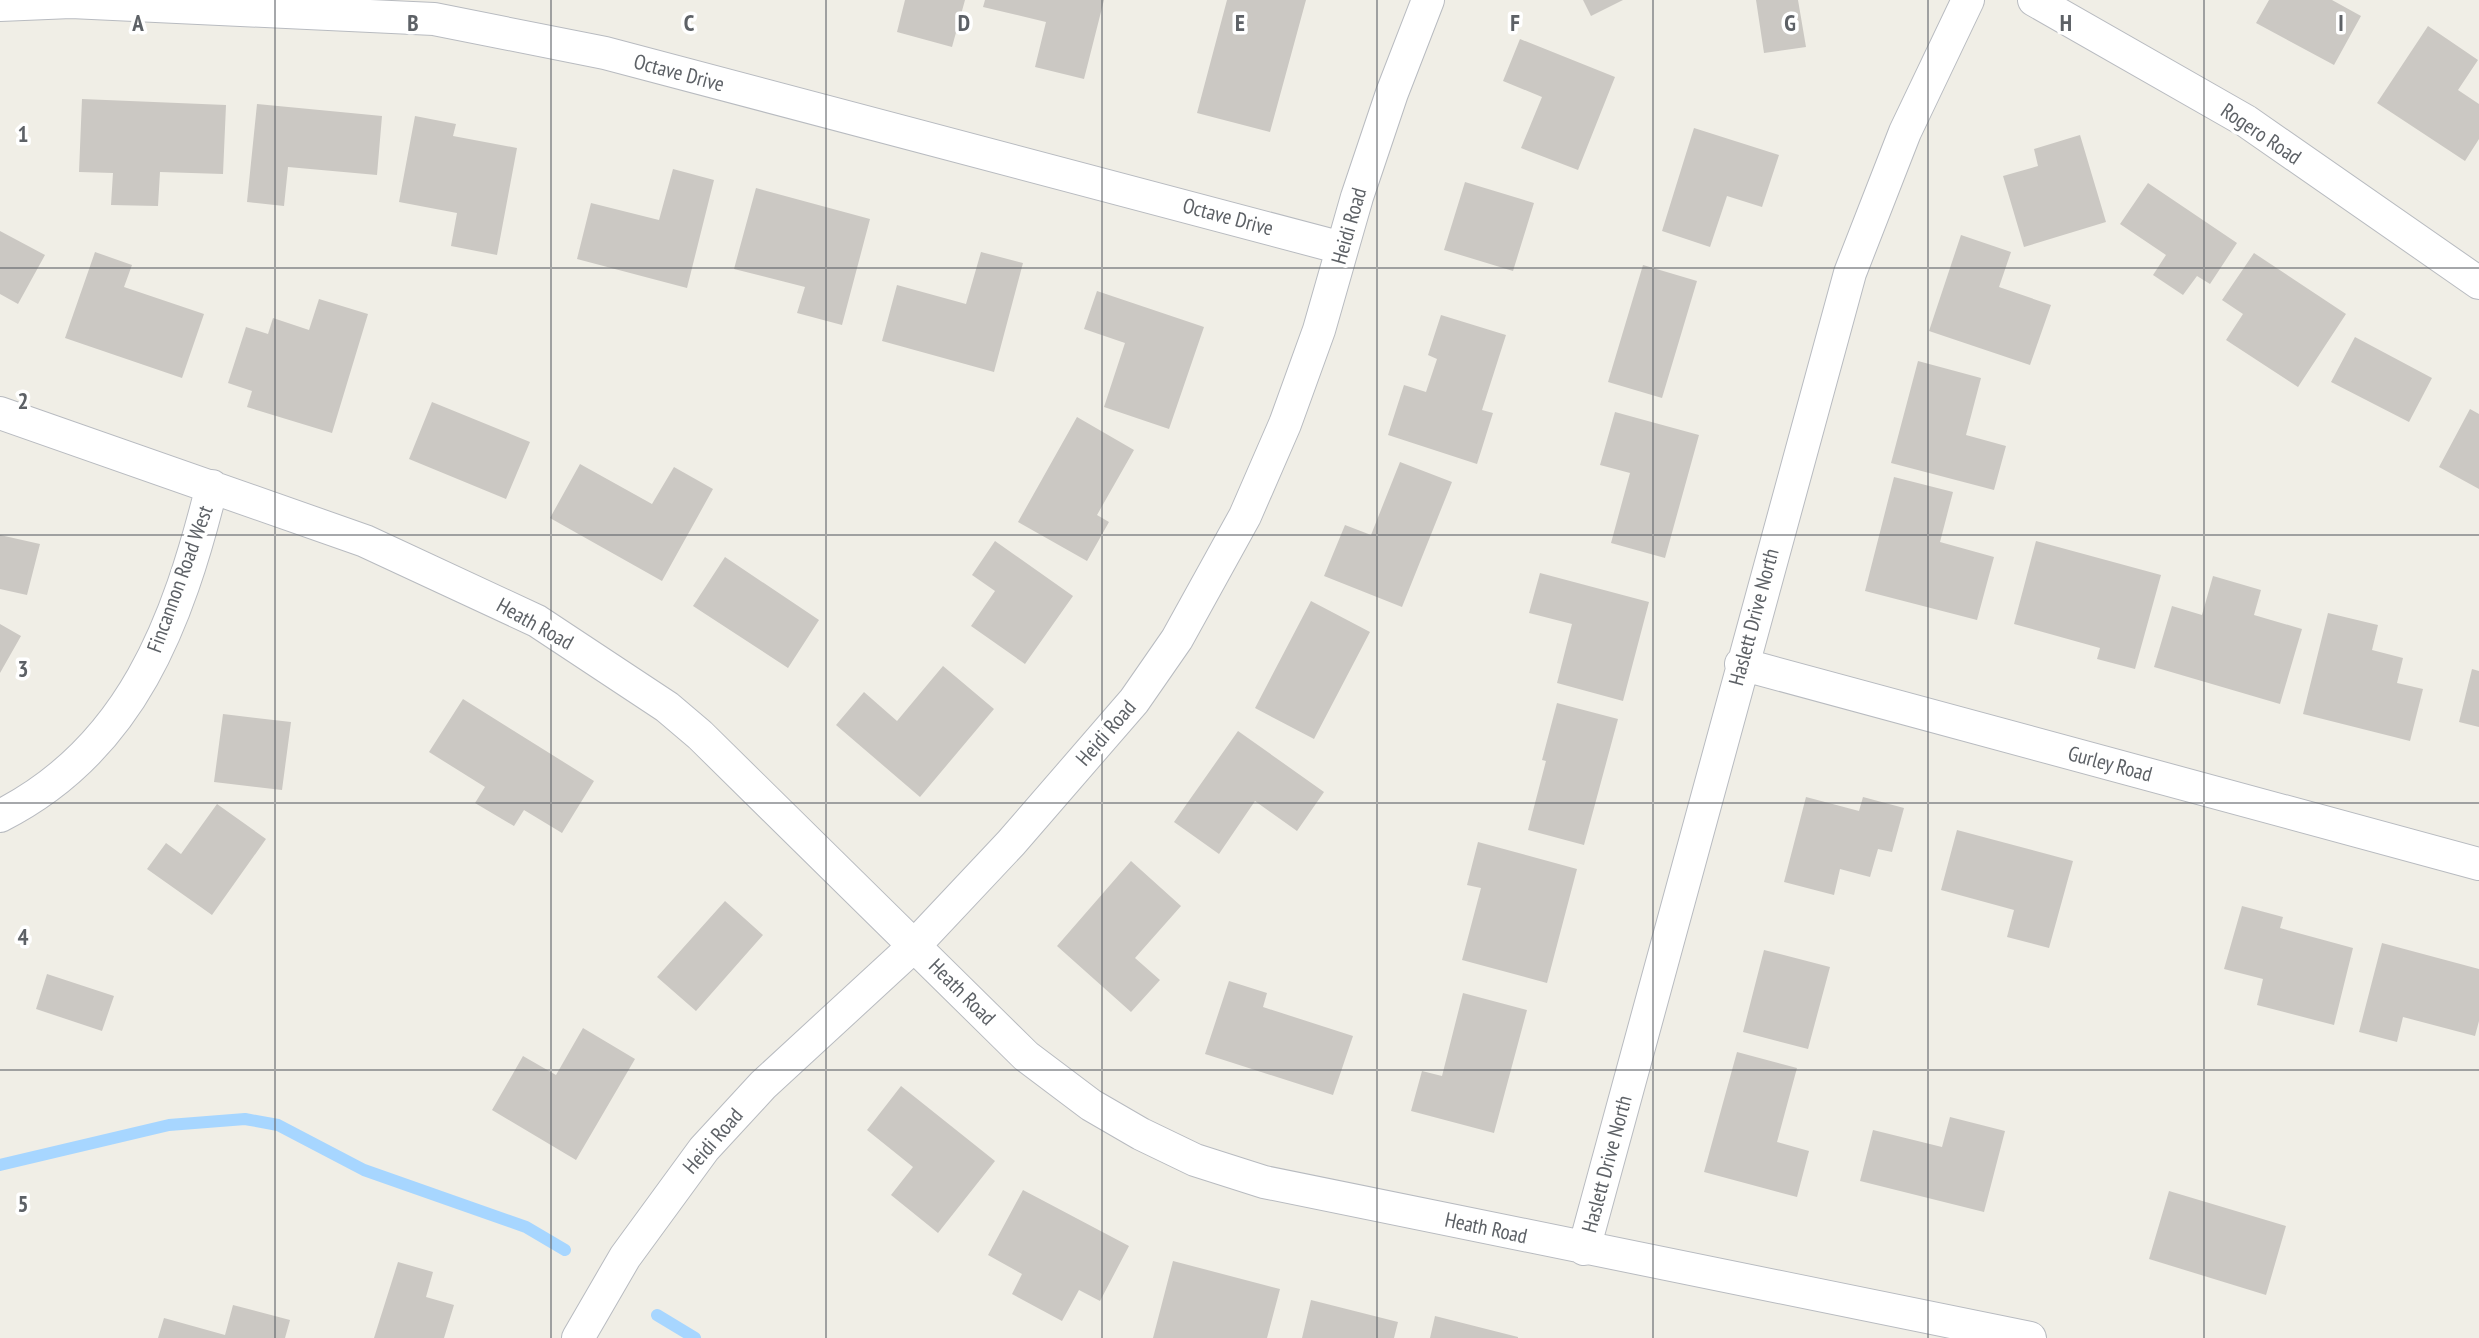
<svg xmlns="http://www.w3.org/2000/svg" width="2479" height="1338" viewBox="0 0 2479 1338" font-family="'PT Sans Narrow',sans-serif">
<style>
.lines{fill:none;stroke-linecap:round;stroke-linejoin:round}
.stream{stroke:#a7d6ff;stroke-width:12}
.building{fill:#cbc8c3}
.minor-casing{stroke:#b8bbc0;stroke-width:34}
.minor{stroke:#fff;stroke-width:32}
.grid{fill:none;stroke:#5d6166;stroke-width:2;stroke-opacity:0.55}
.labels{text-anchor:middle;stroke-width:7;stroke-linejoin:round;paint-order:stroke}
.street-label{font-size:21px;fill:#5d6166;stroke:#fff}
.grid-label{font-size:23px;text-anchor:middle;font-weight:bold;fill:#5d6166;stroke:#fff;stroke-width:7;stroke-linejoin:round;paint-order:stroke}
</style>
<rect width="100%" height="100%" fill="#f0eee6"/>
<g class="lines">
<path class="stream" d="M0,1165L169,1125L245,1119L278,1125L364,1170L526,1227L565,1250
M657,1315L695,1338"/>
</g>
<path class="building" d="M905,0H965L952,47L897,32Z
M985,0H1104L1084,79L1035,67L1046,22L983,7Z
M1227,0H1306L1270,132L1197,113Z
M1583,0H1623L1591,16Z
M1756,0H1798L1806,47L1764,53Z
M2269,0H2332L2361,16L2334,65L2256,23Z
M2428,26L2478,60L2458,90L2479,104V139L2465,161L2377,103Z
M1520,39L1615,77L1578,170L1521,148L1542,97L1503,81Z
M82,99L226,105L223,174L160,172L158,206L111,205L113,173L79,172Z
M257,104L382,116L377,175L288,167L284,206L247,202Z
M415,116L456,124L453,136L517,148L497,255L451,246L457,213L399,202Z
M1694,128L1779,155L1762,207L1727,196L1710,247L1662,231Z
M2080,135L2106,222L2024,247L2003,176L2038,166L2034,149Z
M673,169L714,180L687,288L577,259L591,203L659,220Z
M1465,182L1534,203L1513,271L1444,250Z
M2148,183L2237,243L2210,284L2197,276L2183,295L2153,275L2166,255L2120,224Z
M756,188L870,219L842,325L797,313L805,287L734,269Z
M0,231L45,255L18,304L0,294Z
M1961,235L2011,252L1999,287L2051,305L2030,365L1929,331Z
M95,252L132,265L124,287L204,314L182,378L65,338Z
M981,252L1023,263L994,372L882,341L897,285L966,304Z
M2254,253L2346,314L2298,387L2226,340L2243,314L2222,300Z
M1643,265L1697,281L1662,398L1608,382Z
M1097,291L1204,327L1169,429L1104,407L1125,343L1084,329Z
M319,299L368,314L332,433L247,407L252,391L228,383L246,327L268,334L273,318L309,330Z
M1441,315L1506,335L1482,410L1493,413L1477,464L1388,435L1404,385L1426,392L1437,359L1428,355Z
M2355,337L2432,378L2409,422L2331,382Z
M1918,361L1981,378L1966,435L2006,446L1994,490L1891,463Z
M432,402L530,442L506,499L409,459Z
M2470,409L2479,414V489L2439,467Z
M1615,412L1699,435L1665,558L1611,543L1630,473L1600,465Z
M1077,417L1134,450L1097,515L1109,522L1087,561L1018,522Z
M1400,462L1452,482L1402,607L1324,576L1345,525L1371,535Z
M580,464L652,504L674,467L713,489L662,581L550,518Z
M1894,477L1953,492L1940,542L1994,557L1977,620L1865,591Z
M0,535L40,544L27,595L0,589Z
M995,541L1073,596L1025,664L971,626L995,591L972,575Z
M2036,541L2161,575L2135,669L2097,659L2100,648L2014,624Z
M725,557L819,620L788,668L693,606Z
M1540,573L1649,602L1623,701L1557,683L1572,624L1529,613Z
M2213,576L2261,590L2254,615L2302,629L2280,704L2154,667L2172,606L2202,615Z
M1311,601L1370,632L1314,739L1255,708Z
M2328,613L2378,625L2372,650L2403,658L2397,683L2423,689L2410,741L2303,714Z
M0,624L21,636L0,673Z
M943,666L994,709L920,797L836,725L864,692L897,721Z
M2472,669L2479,671V727L2459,722Z
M463,699L594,781L562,833L524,810L514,826L475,803L485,787L429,752Z
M1557,703L1618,719L1584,845L1528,830L1546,761L1542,760Z
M223,714L291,722L282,790L214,782Z
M1238,731L1324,792L1297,831L1255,801L1219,854L1174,822Z
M1806,797L1859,811L1863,797L1904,808L1892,852L1878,849L1870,877L1840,869L1834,895L1784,882Z
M217,804L266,839L212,915L147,869L166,843L181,854Z
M1957,830L2073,861L2049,948L2007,937L2014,910L1941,890Z
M1478,842L1577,869L1547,983L1462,960L1481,888L1467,885Z
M1131,861L1181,906L1135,958L1160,980L1131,1012L1057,946Z
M725,901L763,935L696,1011L657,977Z
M2242,906L2283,917L2280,928L2353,948L2334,1025L2257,1005L2263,979L2224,969Z
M2382,943L2479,969V1021L2475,1036L2403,1017L2397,1042L2359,1032Z
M1764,950L1830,967L1808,1049L1743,1032Z
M47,974L114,996L102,1031L36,1009Z
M1229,981L1267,993L1263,1007L1353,1036L1333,1095L1205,1054Z
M1463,993L1527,1010L1494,1133L1411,1111L1422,1071L1442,1076Z
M583,1028L635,1059L576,1160L492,1110L523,1056L556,1075Z
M1737,1052L1797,1068L1777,1142L1809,1151L1797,1197L1704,1172Z
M901,1086L995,1161L938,1233L891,1195L913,1167L867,1130Z
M1950,1117L2005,1131L1984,1212L1860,1181L1873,1130L1942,1147Z
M1023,1190L1129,1246L1100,1301L1079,1290L1062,1321L1012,1294L1022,1274L988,1255Z
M2169,1191L2286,1226L2266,1295L2149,1259Z
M1173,1261L1280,1289L1267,1338H1153Z
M398,1262L433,1272L426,1297L454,1305L444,1338H374Z
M1311,1300L1398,1322L1394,1338H1302Z
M233,1305L290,1320L285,1338H158L164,1318L225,1335Z
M1435,1316L1518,1337V1338H1430Z"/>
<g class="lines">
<g class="minor-casing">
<path id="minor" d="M2034,0L2246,121L2479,283
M0,5L71,2L434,19L605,53L1342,248
M0,413L365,541L537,621L667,707L700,735L1026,1056L1091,1105L1141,1134L1195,1160L1264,1182L2030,1338
M1741,664L2479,864
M0,816C132,749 178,622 212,486
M1584,1249L1850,273L1905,132L1968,0
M578,1338L625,1257L704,1149L763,1085L915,945L1011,843L1134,701L1177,639L1245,516L1285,424L1319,330L1357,197L1392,93L1428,0"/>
</g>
<use href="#minor" class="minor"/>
</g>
<path class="grid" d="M275,0V1338M551,0V1338M826,0V1338M1102,0V1338M1377,0V1338M1653,0V1338M1928,0V1338M2204,0V1338M0,268H2479M0,535H2479M0,803H2479M0,1070H2479"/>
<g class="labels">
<g class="street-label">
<text transform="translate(679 73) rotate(15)" y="7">Octave Drive</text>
<text transform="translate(2261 134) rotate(34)" y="7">Rogero Road</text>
<text transform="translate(1228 217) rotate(15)" y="7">Octave Drive</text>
<text transform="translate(1349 226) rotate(-74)" y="7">Heidi Road</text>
<text transform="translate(180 579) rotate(-70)" y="7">Fincannon Road West</text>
<text transform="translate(1754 617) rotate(-75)" y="7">Haslett Drive North</text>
<text transform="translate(535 624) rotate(29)" y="7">Heath Road</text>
<text transform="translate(1106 733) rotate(-49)" y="7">Heidi Road</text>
<text transform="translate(2110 764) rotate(15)" y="7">Gurley Road</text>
<text transform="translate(962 992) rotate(45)" y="7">Heath Road</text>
<text transform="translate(713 1141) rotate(-49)" y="7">Heidi Road</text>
<text transform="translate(1607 1164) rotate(-75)" y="7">Haslett Drive North</text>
<text transform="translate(1486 1228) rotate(12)" y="7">Heath Road</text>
</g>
</g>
<g class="grid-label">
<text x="138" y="31">A</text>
<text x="413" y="31">B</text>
<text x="689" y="31">C</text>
<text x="964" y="31">D</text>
<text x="1240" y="31">E</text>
<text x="1515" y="31">F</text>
<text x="1790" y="31">G</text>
<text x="2066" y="31">H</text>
<text x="2341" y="31">I</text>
<text x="23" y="142">1</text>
<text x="23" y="409">2</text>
<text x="23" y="677">3</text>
<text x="23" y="945">4</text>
<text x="23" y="1212">5</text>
</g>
</svg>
